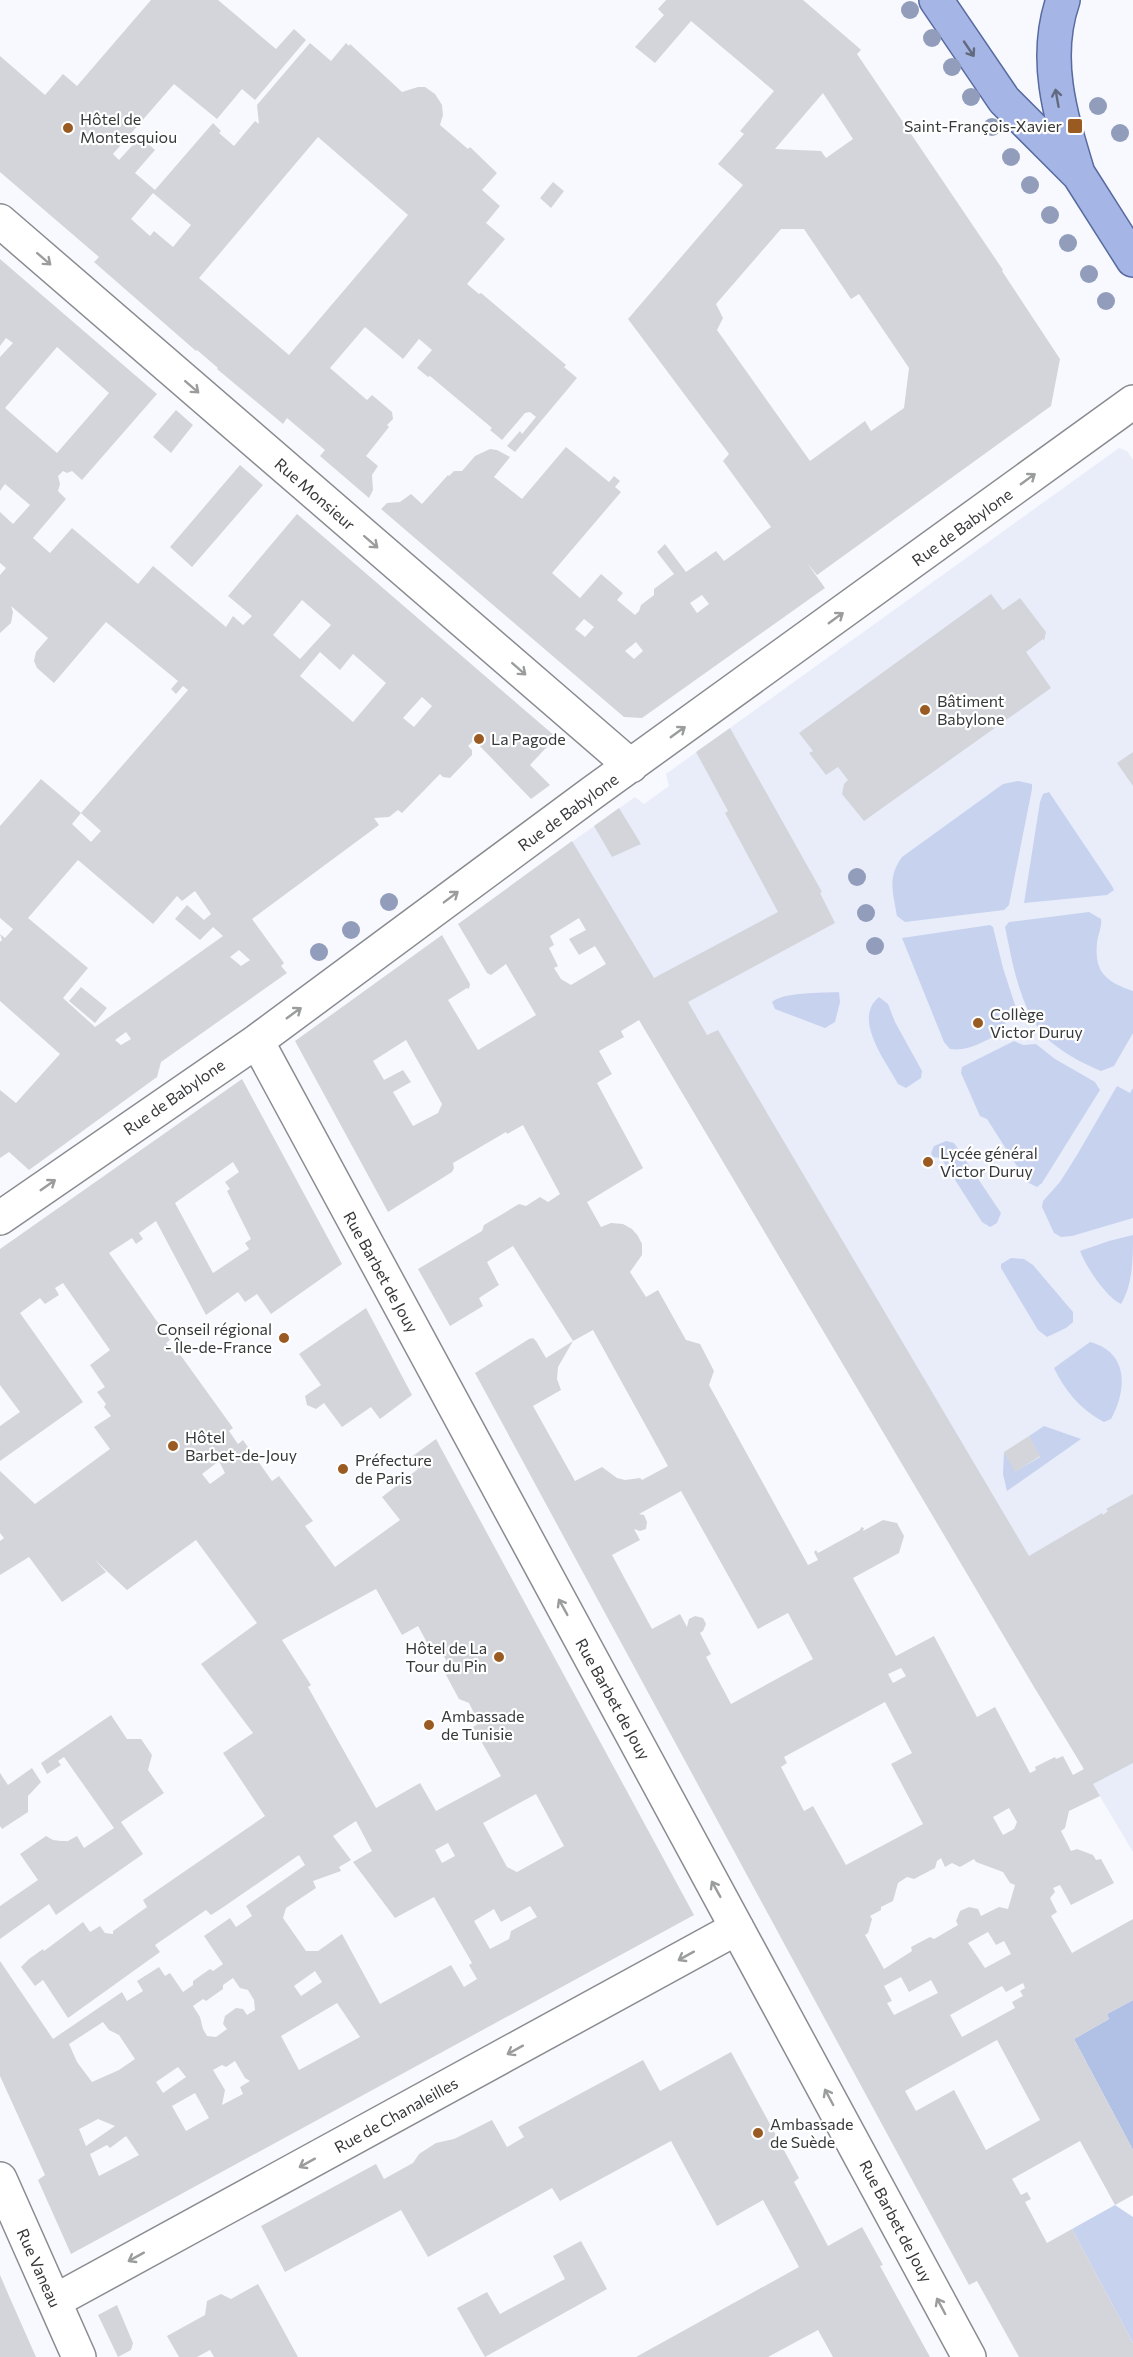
<svg xmlns="http://www.w3.org/2000/svg" width="1133" height="2357" viewBox="0 0 1133 2357" font-family="Commissioner,sans-serif">
<style>
.built{fill:#e8edf9}
.green{fill:#c7d2ee}
.forest{fill:#b1c0e5}
.building{fill:#d3d5da;fill-rule:evenodd}
.lines{fill:none;stroke-linecap:round;stroke-linejoin:round}
.minor-casing{stroke:#8a8c90;stroke-width:36}
.major-casing{stroke:#586a9f;stroke-width:36}
.minor{stroke:#fff;stroke-width:33}
.major{stroke:#a5b6e6;stroke-width:33}
.tree{fill:#929dbb}
.oneway{stroke:#636a7f}
.oneway2{stroke:#9b9c9c}
.poi-dot{fill:#9a5b23;stroke:#fff;stroke-width:2}
.labels{text-anchor:middle;stroke-width:4.5;stroke-linejoin:round;paint-order:stroke}
.poi-label{font-size:16px;fill:#37383a;stroke:#fff;text-anchor:start}
.street-label{font-size:16px;fill:#37383a;stroke:#fff}
</style>
<rect width="100%" height="100%" fill="#f7f9fe"/>
<path class="built" d="M1119,448L1127,451L1133,460V1852L545,861L635,797L644,804L669,786L666,774Z"/>
<path class="green" d="M1018,781L1032,784V789L1009,905L1004,910L905,922L897,916C893,892 887,878 902,857L1003,784Z
M1049,792L1112,886L1114,890L1107,895L1024,903L1040,802L1043,794Z
M1089,912L1101,919C1102,928 1098,934 1097,943C1094,973 1107,982 1133,991V1033L1114,1066L1101,1071C1084,1064 1067,1055 1052,1043C1021,1017 1013,965 1005,927L1009,922Z
M990,925L993,927L1003,968L1016,1008L1005,1021L1006,1029C989,1039 970,1052 950,1049L944,1042L902,938Z
M839,992L840,1002L835,1022L825,1028L775,1009L772,1002C783,992 823,993 839,992Z
M879,997L888,1004L895,1022L922,1071L921,1078L906,1088L898,1084C886,1061 852,1019 879,997Z
M1014,1041L1023,1045L1036,1044L1055,1059L1095,1082L1100,1090L1042,1183L1037,1187L1027,1182L987,1119L980,1116L961,1073L962,1067Z
M1117,1086L1130,1093L1133,1088V1218L1072,1236L1061,1237L1054,1233L1042,1207L1043,1201L1060,1182L1077,1155Z
M946,1141L954,1143L1001,1213L997,1223L990,1227L982,1222L941,1158L933,1157L931,1153L934,1146Z
M1133,1235C1133,1259 1133,1284 1121,1304C1106,1297 1086,1267 1080,1251L1109,1241Z
M1011,1258L1024,1259L1033,1265L1073,1312V1322L1066,1328L1047,1337L1038,1330L1001,1268V1264Z
M1090,1342C1129,1352 1127,1390 1111,1419L1104,1422C1081,1410 1065,1391 1054,1368Z
M1044,1426L1081,1439L1007,1491L1003,1474L1004,1452L1016,1471L1040,1457L1029,1436Z
M1115,2205L1133,2217V2343L1072,2229Z"/>
<path class="forest" d="M1133,2000V2150L1074,2039L1109,2019L1107,2014Z"/>
<path class="building" d="M151,0H218L276,49L294,29L306,40L255,100L242,89L217,119L174,84L113,154L119,160L140,137L155,150L135,173L155,190L213,123L221,131L219,133L234,146L255,121L259,124L257,105L310,43L331,61L346,43L349,46L350,44L402,92L418,87H425L435,94L442,105L443,115L440,125L468,149L470,147L497,173L482,190L500,206L486,223L505,239L467,284L479,294L481,293L566,365L564,367L577,378L515,452L507,446L520,431L522,434L536,417L530,412L525,413L502,440L490,430L492,428L430,376L428,377L417,368L432,350L419,339L403,359L365,327L330,368L367,400L372,395L392,412L393,419L387,425L389,427L366,456L378,466L372,475L373,490L369,498L320,456L325,450L287,418L283,424L217,369L218,368L197,350L196,351L94,262L99,257L0,172V56L45,95L63,74L77,86ZM318,137L408,215L289,355L199,278ZM153,193L191,225L173,247L154,231L150,236L131,219Z
M666,0H803L859,48L861,50L857,54L1003,270L1002,271L1060,359L1051,406L817,575L807,563L825,588L642,718L624,717L381,509L387,503L400,502L411,494L422,504L448,475L449,476L454,471H462L475,456L490,449L497,450L510,457L494,477L522,499L566,447L609,482L614,476L620,481L615,487L621,492L552,573L580,598L601,574L623,593L617,600L635,615L639,611L641,605L654,595V589L674,574L657,552L665,544L686,572L716,551L724,561L771,527L723,461L729,454L628,319L743,185L718,164L744,134L740,131L774,91L691,21L655,63L635,47L664,15L658,9ZM823,93L853,139L826,158L821,151L775,149ZM781,229H804L851,299L859,294L909,368L904,408L871,431L865,421L810,461L717,330L723,318L716,304ZM702,595L709,604L697,613L690,603ZM584,619L594,627L585,637L575,629ZM636,642L643,651L634,659L625,651Z
M553,182L564,191L551,208L540,198Z
M0,259L157,394L82,480L72,471L67,473L63,471L58,476L60,484L58,491L66,499L33,538L50,553L72,528L138,584L153,566L226,627L233,616L243,625L252,616L228,596L297,514L556,737L530,765L550,785L531,799L474,740L468,746L472,750V755L450,778L443,777L440,774L402,813L398,810L389,817L374,818L379,825L252,919L284,963L281,966L287,973L161,1062L157,1077L29,1170L9,1152L0,1158V1090L16,1103L60,1054L0,1001V942L2,940L0,934L5,938L13,929L0,918V826L41,779L81,813L72,824L91,842L101,831L81,813L188,690L183,686L176,694L171,689L178,681L106,622L54,683L37,668L34,661L36,652L48,638L11,606L13,612L11,623L0,633V575L6,568L0,563V512L13,524L30,505L5,484L0,491V357L13,343L6,338L0,346ZM57,347L109,393L57,453L5,408ZM302,600L331,625L300,659L273,635ZM320,652L340,670L353,654L386,683L353,722L300,676ZM422,697L432,706L414,727L403,718ZM78,860L153,924L177,896L182,901L195,891L211,914L204,920L187,905L175,919L200,940L213,927L223,936L95,1027L63,998L88,968L28,918ZM239,950L250,960L241,966L230,957ZM126,1032L131,1039L121,1045L115,1040Z
M176,410L193,425L171,453L153,437Z
M240,465L263,485L192,567L170,547Z
M991,594L1003,610L1020,598L1046,632L1044,641L1043,639L1026,652L1051,688L864,821L842,794L844,784L848,780L838,767L826,775L809,753L813,751L799,733Z
M730,728L822,892L820,893L835,923L688,1002L707,1035L718,1030L1029,1556L1102,1513L1103,1515L1108,1511L1106,1509L1133,1494V1763L1093,1784L1100,1796L1069,1811L1065,1828L1061,1831L1071,1851L1077,1849L1093,1855L1096,1860L1101,1859L1114,1883L1071,1905L1060,1885L1053,1888L1055,1892L1050,1898L1057,1912L1051,1916L1072,1953L1133,1919V2000L1107,2014L1109,2019L1074,2039L1133,2150V2195L1115,2205L1080,2141L1012,2179L1021,2195L1027,2192L1031,2199L1025,2202L1047,2243L1072,2229L1133,2343V2357H1019L977,2281L969,2285L475,1373L529,1339L533,1338L536,1341L546,1358L573,1341L558,1367L557,1379L561,1390L533,1406L575,1481L602,1467L617,1478L625,1480L640,1478L642,1480L668,1466L593,1330L573,1341L513,1246L487,1262L499,1285L479,1298L483,1306L450,1326L418,1269L482,1231L484,1225L519,1204L526,1206L540,1197L548,1202L560,1194L523,1125L507,1134L506,1132L453,1163L454,1168L452,1172L388,1212L295,1041L442,935L470,984L469,989L467,988L448,1000L478,1050L536,1015L506,964L491,975L487,973L458,924L572,841L654,978L778,912L725,813L728,811L696,752ZM579,918L586,930L569,939L579,955L595,946L606,964L571,985L561,979L554,968L558,966L549,948L554,945L550,936ZM639,1020L1034,1687L1084,1769L1073,1775L1063,1756L1056,1759L1055,1757L1035,1767L1036,1770L1030,1773L995,1707L977,1717L934,1636L896,1656L853,1578L899,1553L904,1536L897,1523L883,1520L863,1531L864,1528L861,1527L860,1530L818,1553L816,1550L814,1552L818,1560L808,1565L709,1385L714,1371L700,1344L686,1340L658,1290L646,1297L630,1272L642,1255V1244L638,1236L632,1229L623,1224L611,1223L601,1227L587,1202L643,1168L597,1083L612,1074L599,1051L624,1037L621,1031ZM406,1040L442,1104L438,1113L413,1126L393,1092L411,1082L403,1070L384,1080L373,1061ZM681,1491L758,1629L788,1613L813,1659L731,1704L706,1657L711,1654L700,1633L703,1631L706,1624L703,1618L695,1616L689,1619L687,1627L680,1614L652,1629L612,1555L640,1540L634,1529L640,1531L646,1529L647,1522L644,1515L639,1514ZM901,1668L906,1676L893,1683L888,1674ZM885,1702L912,1753L891,1764L923,1824L846,1865L813,1806L804,1811L781,1767L787,1763L784,1757ZM1009,1808L1017,1822L1014,1829L1003,1835L993,1817ZM941,1858L945,1867L952,1863L960,1867L974,1859L976,1862L1003,1872L1010,1883L1015,1885L1008,1909L999,1907L981,1916L978,1909L969,1907L960,1911L956,1921L958,1925L934,1939L930,1937L911,1947L912,1951L884,1969L865,1935L868,1933L872,1919L870,1916L881,1910V1907L893,1901L898,1883L907,1877L914,1879L935,1868L937,1861ZM988,1932L996,1945L1004,1941L1011,1954L985,1968L968,1943ZM901,1977L909,1992L931,1980L938,1993L894,2015L887,2003L892,2001L884,1986ZM1023,1983L1025,1988L1020,1991L1023,1996L1012,2002L1015,2008L962,2037L950,2015L1002,1986L1006,1992ZM997,2040L1040,2120L986,2150L954,2090L916,2111L905,2091Z
M1133,752V786L1117,763Z
M619,808L641,844L612,857L594,826Z
M81,987L107,1008L95,1023L69,1001Z
M242,1079L342,1264L271,1314L257,1294L245,1302L238,1292L206,1315L156,1221L139,1233L143,1239L136,1244L132,1238L109,1253L170,1340L166,1343L176,1356L179,1353L233,1428L229,1431L238,1444L243,1440L272,1481L279,1476L313,1521L305,1526L335,1567L400,1520L382,1497L418,1469L410,1458L436,1439L694,1915L71,2254L38,2180L45,2175L0,2076V1961L53,2039L122,1992L127,2001L143,1991L137,1981L159,1967L165,1976L170,1973L183,1992L193,1985V1981L210,1969L213,1971L223,1964L204,1936L230,1918L236,1927L252,1916L246,1906L305,1865L299,1855L222,1908L211,1915L206,1910L155,1945L160,1952L68,2018L43,1980L35,1986L21,1967L29,1959L43,1949L44,1951L83,1922L90,1932L100,1926L105,1933L113,1934V1931L147,1907L143,1900L265,1816L223,1753L253,1733L201,1664L257,1623L196,1540L127,1590L95,1560L106,1572L62,1602L29,1557L0,1575V1541L4,1538L0,1533V1471L35,1504L110,1449L94,1427L111,1416L104,1407L106,1404L97,1392L105,1387L90,1365L110,1350L63,1283L55,1288L59,1295L45,1304L40,1298L20,1313L83,1402L0,1461V1426L20,1412L0,1385V1249ZM233,1162L239,1172L225,1182L230,1189L227,1191L251,1239L245,1243L249,1249L213,1273L175,1203ZM219,1461L225,1473L210,1484L202,1474ZM376,1589L402,1635L418,1626L430,1648L437,1645L449,1665L446,1675L459,1699L469,1703L479,1723L473,1727L501,1776L436,1811L420,1783L376,1808L308,1687L311,1685L282,1640ZM536,1794L564,1846L517,1872L507,1867L483,1823ZM356,1821L372,1851L353,1862L395,1918L434,1897L472,1963L469,1965L477,1979L464,1987L451,1965L380,2004L342,1934L318,1951H306L283,1918L286,1908L316,1888L313,1881L341,1871L339,1867L351,1860L333,1836ZM448,1843L455,1856L442,1863L435,1850ZM530,1906L537,1917L511,1931L509,1939L490,1949L474,1921L494,1909L501,1922ZM315,1971L322,1982L301,1996L294,1986ZM233,1978L240,1988L248,1990L254,2000L255,2010L247,2015L243,2009L236,2008L225,2016L223,2024L227,2029L216,2037L207,2036L203,2029L200,2017L193,2006L203,1999L206,2001L223,1989V1985ZM337,2003L360,2037L299,2070L281,2036ZM103,2022L109,2030L119,2035L135,2059L119,2070L92,2082L77,2062L69,2044ZM235,2061L245,2078L250,2081L240,2087L243,2094L222,2105L225,2090L213,2070L222,2065L226,2067ZM178,2067L186,2077L163,2093L156,2082ZM195,2093L209,2118L186,2131L172,2106ZM98,2119L115,2126L86,2146L79,2129ZM126,2136L139,2155L99,2176L90,2154L107,2145L110,2148Z
M366,1308L412,1395L380,1419L371,1407L342,1427L324,1403L316,1409L307,1405L305,1396L321,1385L299,1354Z
M1029,1436L1040,1456L1015,1472L1004,1452Z
M111,1715L127,1739H141L152,1755L148,1770L164,1793L121,1822L143,1854L56,1915L49,1904L0,1939V1906L38,1880L20,1854L46,1836L53,1840L61,1841H68L77,1836L84,1848L114,1828L64,1757L58,1761L61,1765L47,1774L41,1763Z
M32,1768L41,1782L28,1796V1812L2,1829L0,1826V1773L8,1785Z
M731,2052L799,2178L794,2182L828,2246L862,2227L883,2265L880,2266L930,2357H833L818,2330L768,2357H636L799,2267L763,2200L717,2226L671,2141L560,2201L552,2188L428,2257L401,2210L285,2272L261,2226L376,2164L384,2179L413,2163L419,2154L436,2143L454,2139L492,2120L507,2147L524,2137L518,2127L643,2060L660,2091Z
M581,2241L607,2289L485,2357L457,2308L487,2292L500,2314L565,2279L553,2256Z
M0,2275L9,2296L36,2357H0Z
M258,2284L298,2357H214L210,2350L197,2357H179L167,2336L205,2315L207,2301L221,2294L231,2299Z
M117,2305L133,2343L131,2350L118,2357L98,2315Z"/>
<g class="lines">
<g class="minor-casing">
<path id="minor" d="M0,221L631,766
M257,1041L969,2357
M0,1218L257,1041L592,793L1133,402
M0,2179L79,2357
M55,2301L737,1928"/>
</g>
<g class="major-casing">
<path id="major" d="M936,0L1004,100L1079,175L1133,260
M1063,0C1043,58 1060,114 1077,170"/>
</g>
<use href="#minor" class="minor"/>
<use href="#major" class="major"/>
</g>
<g class="tree">
<circle cx="910" cy="10" r="9"/>
<circle cx="932" cy="38" r="9"/>
<circle cx="952" cy="67" r="9"/>
<circle cx="971" cy="97" r="9"/>
<circle cx="1098" cy="106" r="9"/>
<circle cx="992" cy="127" r="9"/>
<circle cx="1120" cy="133" r="9"/>
<circle cx="1011" cy="157" r="9"/>
<circle cx="1030" cy="185" r="9"/>
<circle cx="1050" cy="215" r="9"/>
<circle cx="1068" cy="243" r="9"/>
<circle cx="1089" cy="274" r="9"/>
<circle cx="1106" cy="301" r="9"/>
<circle cx="857" cy="877" r="9"/>
<circle cx="389" cy="902" r="9"/>
<circle cx="866" cy="913" r="9"/>
<circle cx="351" cy="930" r="9"/>
<circle cx="875" cy="946" r="9"/>
<circle cx="319" cy="952" r="9"/>
</g>
<defs><path id="oneway-shaft" d="M-6 0H5M1.5-3L5.5 0L1.5 3" fill="none" stroke-width="1.6" stroke-linecap="round" stroke-linejoin="round" transform="scale(1.5)"/></defs>
<g class="oneway">
<use href="#oneway-shaft" transform="translate(969 49) rotate(56)"/>
<use href="#oneway-shaft" transform="translate(1057 98) rotate(-100)"/>
</g>
<g class="oneway2">
<use href="#oneway-shaft" transform="translate(44 259) rotate(41)"/>
<use href="#oneway-shaft" transform="translate(192 387) rotate(41)"/>
<use href="#oneway-shaft" transform="translate(1028 479) rotate(-36)"/>
<use href="#oneway-shaft" transform="translate(371 542) rotate(41)"/>
<use href="#oneway-shaft" transform="translate(836 618) rotate(-36)"/>
<use href="#oneway-shaft" transform="translate(519 669) rotate(41)"/>
<use href="#oneway-shaft" transform="translate(678 732) rotate(-36)"/>
<use href="#oneway-shaft" transform="translate(451 897) rotate(-37)"/>
<use href="#oneway-shaft" transform="translate(294 1013) rotate(-36)"/>
<use href="#oneway-shaft" transform="translate(48 1185) rotate(-35)"/>
<use href="#oneway-shaft" transform="translate(563 1607) rotate(-119)"/>
<use href="#oneway-shaft" transform="translate(716 1889) rotate(-119)"/>
<use href="#oneway-shaft" transform="translate(686 1956) rotate(151)"/>
<use href="#oneway-shaft" transform="translate(515 2050) rotate(151)"/>
<use href="#oneway-shaft" transform="translate(829 2097) rotate(-118)"/>
<use href="#oneway-shaft" transform="translate(307 2163) rotate(151)"/>
<use href="#oneway-shaft" transform="translate(136 2257) rotate(151)"/>
<use href="#oneway-shaft" transform="translate(941 2306) rotate(-118)"/>
</g>
<g class="poi-dot">
<rect x="1067" y="118" width="16" height="16" rx="3"/>
<circle cx="68" cy="128" r="6"/>
<circle cx="925" cy="710" r="6"/>
<circle cx="479" cy="739" r="6"/>
<circle cx="978" cy="1023" r="6"/>
<circle cx="928" cy="1162" r="6"/>
<circle cx="284" cy="1338" r="6"/>
<circle cx="173" cy="1446" r="6"/>
<circle cx="343" cy="1469" r="6"/>
<circle cx="499" cy="1657" r="6"/>
<circle cx="429" cy="1725" r="6"/>
<circle cx="758" cy="2133" r="6"/>
</g>
<g class="labels">
<g class="poi-label">
<text x="80" y="125">Hôtel de<tspan x="80" dy="18">Montesquiou</tspan></text>
<text x="1062" y="132" text-anchor="end">Saint-François-Xavier</text>
<text x="937" y="707">Bâtiment<tspan x="937" dy="18">Babylone</tspan></text>
<text x="491" y="745">La Pagode</text>
<text x="990" y="1020">Collège<tspan x="990" dy="18">Victor Duruy</tspan></text>
<text x="940" y="1159">Lycée général<tspan x="940" dy="18">Victor Duruy</tspan></text>
<text x="272" y="1335" text-anchor="end">Conseil régional<tspan x="272" dy="18">- Île-de-France</tspan></text>
<text x="185" y="1443">Hôtel<tspan x="185" dy="18">Barbet-de-Jouy</tspan></text>
<text x="355" y="1466">Préfecture<tspan x="355" dy="18">de Paris</tspan></text>
<text x="487" y="1654" text-anchor="end">Hôtel de La<tspan x="487" dy="18">Tour du Pin</tspan></text>
<text x="441" y="1722">Ambassade<tspan x="441" dy="18">de Tunisie</tspan></text>
<text x="770" y="2130">Ambassade<tspan x="770" dy="18">de Suède</tspan></text>
</g>
<g class="street-label">
<text transform="translate(315 494) rotate(41)" y="6">Rue Monsieur</text>
<text transform="translate(962 527) rotate(-36)" y="6">Rue de Babylone</text>
<text transform="translate(568 812) rotate(-36)" y="6">Rue de Babylone</text>
<text transform="translate(174 1097) rotate(-35)" y="6">Rue de Babylone</text>
<text transform="translate(381 1272) rotate(61)" y="6">Rue Barbet de Jouy</text>
<text transform="translate(613 1699) rotate(61)" y="6">Rue Barbet de Jouy</text>
<text transform="translate(396 2115) rotate(-29)" y="6">Rue de Chanaleilles</text>
<text transform="translate(896 2221) rotate(62)" y="6">Rue Barbet de Jouy</text>
<text transform="translate(39 2268) rotate(66)" y="6">Rue Vaneau</text>
</g>
</g>
</svg>
